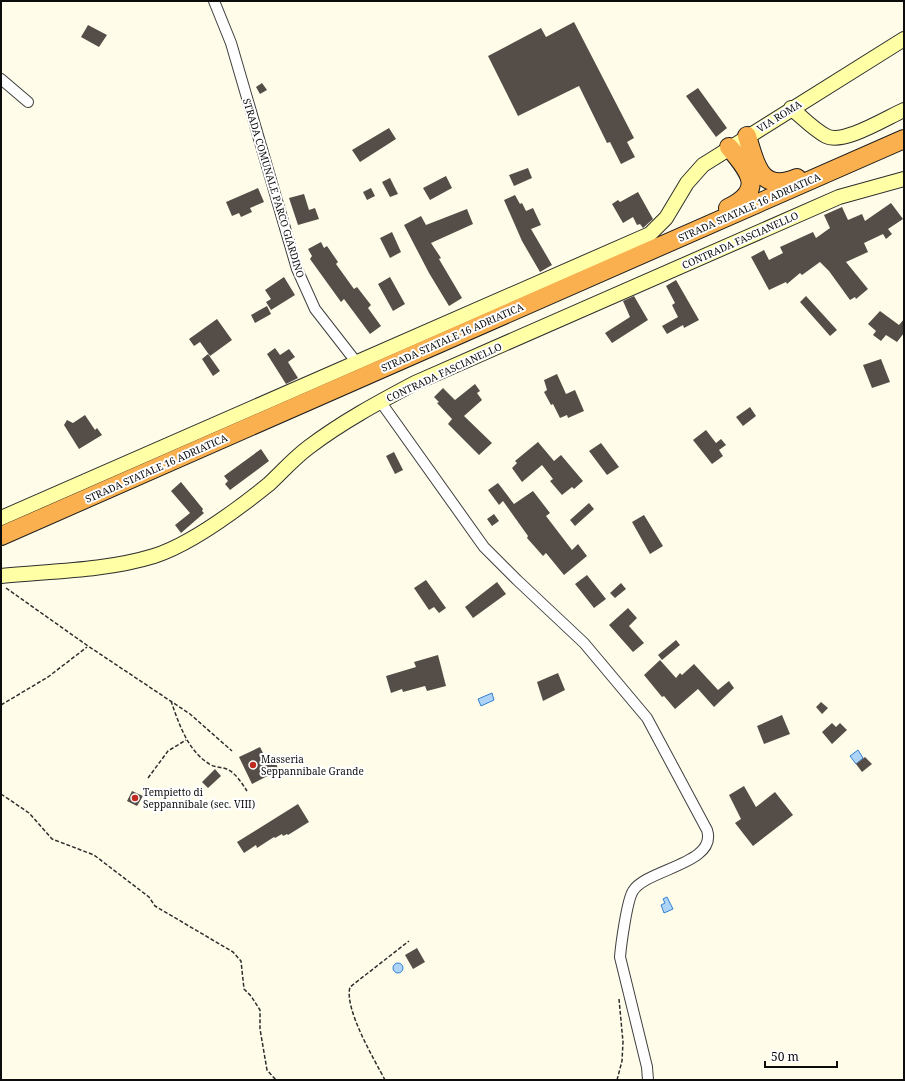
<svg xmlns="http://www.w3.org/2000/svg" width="905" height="1081" viewBox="0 0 905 1081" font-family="'Noto Serif',serif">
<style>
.water{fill:#add4f8;stroke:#3280d2}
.building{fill:#554e48}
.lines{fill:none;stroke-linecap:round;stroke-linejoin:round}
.street-casing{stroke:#3f3f3f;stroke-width:12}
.secondary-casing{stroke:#2e2e2e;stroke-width:16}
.highway-casing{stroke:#1d1d1d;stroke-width:20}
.path{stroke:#2e2e2e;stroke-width:1.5;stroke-dasharray:4 2;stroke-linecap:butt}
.street{stroke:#fff;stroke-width:10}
.secondary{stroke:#ffffa5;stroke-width:14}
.highway{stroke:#fab04e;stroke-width:18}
.poi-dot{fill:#c02a1f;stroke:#fff;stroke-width:1.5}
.labels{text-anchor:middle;stroke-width:4;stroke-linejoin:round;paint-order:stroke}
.street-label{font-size:10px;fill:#0c0c0c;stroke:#fff}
.poi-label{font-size:10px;fill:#0c0c0c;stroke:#fff;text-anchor:start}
</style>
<rect width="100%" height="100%" fill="#fffdea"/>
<path class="water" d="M492,693L494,700L481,706L478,699Z
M858,750L863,758L856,764L850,756Z
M667,897L673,909L664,913L661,905L665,903L663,899Z
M393 968a5 5 0 1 1 10 0a5 5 0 1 1-10 0Z"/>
<path class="building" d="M574,22L634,138L627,142L635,157L621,164L610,142L607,143L579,86L518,116L488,56L541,28L546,37Z
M88,25L107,35L99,47L81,37Z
M262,83L267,90L260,94L256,87Z
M698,88L727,128L716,137L686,96Z
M389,128L396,139L360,162L352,150Z
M528,168L532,178L514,186L509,175Z
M446,176L452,188L430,200L423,188Z
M390,178L398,194L390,197L382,182Z
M258,188L264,202L250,208L252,212L241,217L239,213L232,216L226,202Z
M371,188L375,196L367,200L363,192Z
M638,192L653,219L643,228L640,224L637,225L633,217L623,223L612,204L618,200L620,202Z
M304,194L309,210L315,208L319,219L298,225L289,198Z
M515,195L520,204L522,203L526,211L533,208L541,225L531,229L552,265L540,272L522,241L504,200Z
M891,203L903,219L888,229L892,234L886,239L883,234L864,243L868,252L846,262L868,289L856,299L855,297L850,300L829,271L820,262L802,275L800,273L787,284L786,282L769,290L751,257L764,250L769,260L783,253L780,247L813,232L816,238L830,228L824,215L842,207L848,220L862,214L865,221Z
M467,209L473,224L431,243L441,258L439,259L462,298L449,306L429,273L404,225L421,216L426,225Z
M392,232L401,252L390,258L380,238Z
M321,242L324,248L327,246L338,262L336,264L354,289L357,287L371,305L368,308L381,326L370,334L344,299L341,302L310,259L312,256L308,249Z
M284,277L295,295L271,310L266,302L271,299L265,290Z
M390,277L405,304L393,311L378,284Z
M676,280L699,320L684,328L683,325L667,334L662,326L678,317L672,305L675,303L666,286Z
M634,296L648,320L612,343L605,333L630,317L623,301Z
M806,296L837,330L830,336L800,302Z
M267,306L271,314L255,323L251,315Z
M880,311L899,325L904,319V333L897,342L886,335L881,341L873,335L876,331L868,324Z
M217,319L232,340L210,356L200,342L194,346L189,339Z
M275,348L280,355L289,349L295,357L288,362L298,378L286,384L267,354Z
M208,354L220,371L213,376L202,359Z
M881,359L890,382L872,388L863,365Z
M557,374L566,394L575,390L584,411L568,418L567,415L560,418L553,404L551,405L544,392L547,390L544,380Z
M475,384L480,391L477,393L482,400L464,416L492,443L479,455L448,424L452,419L437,403L439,402L434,397L443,388L455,400Z
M750,407L756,416L743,426L736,417Z
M85,415L95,430L97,428L102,435L79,449L64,425L67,420L73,423Z
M706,430L716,443L721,439L726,445L719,450L723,456L712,464L693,440Z
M538,442L554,461L561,455L583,481L574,489L572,487L562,495L550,481L553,479L542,465L522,482L512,468L517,463L515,461Z
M601,443L619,467L607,475L589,451Z
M261,449L269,461L230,490L225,484L228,481L224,476Z
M394,452L403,470L395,474L386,456Z
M181,482L203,509L202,511L204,513L181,533L175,525L190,513L171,491Z
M498,483L514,504L533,491L550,513L546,516L572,550L578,544L587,556L564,575L546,553L543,556L527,538L528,536L503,501L499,505L488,490Z
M589,503L594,509L575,526L570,520Z
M494,514L499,521L492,526L487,519Z
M644,515L663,546L650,554L632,522Z
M587,575L606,599L594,608L575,584Z
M426,580L446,608L439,613L434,607L429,610L414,588Z
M497,582L506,594L473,618L465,607Z
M621,583L626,589L615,598L610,593Z
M628,608L637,618L629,626L644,643L633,652L609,625Z
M676,640L680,645L662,660L658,655Z
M438,655L446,686L427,691L425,686L403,692L402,689L391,693L386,676L416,667L414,662Z
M660,660L676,678L680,673L682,675L694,664L718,690L729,681L734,688L714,707L698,689L675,709L664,696L662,697L644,675Z
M558,673L565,690L543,701L537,682Z
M821,702L828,708L822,714L816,707Z
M782,715L790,734L764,744L757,726Z
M832,723L836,727L840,723L847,730L832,744L822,732Z
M260,747L269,765L275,762L279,770L252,784L239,757Z
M865,757L872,764L862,772L856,764Z
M215,769L221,776L208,788L202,782Z
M744,786L756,807L775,792L793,815L753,846L735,823L741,819L729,795Z
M132,791L143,796L137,806L127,801Z
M298,804L309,822L288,835L287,834L283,836L282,834L275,838L274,837L257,848L256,845L244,853L237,842Z
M417,948L425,962L413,969L405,955Z"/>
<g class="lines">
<g class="street-casing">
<path id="street" d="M214,1L231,43L297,269L315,309L357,363
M1,79L28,102
M380,401L484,547L517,580L584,643L647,718L707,830C718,864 646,869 633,891C627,900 621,945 620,957L647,1067L648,1080"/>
</g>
<g class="secondary-casing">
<path id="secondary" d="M791,108C802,117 813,129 826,136C843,145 886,118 904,110
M1,518L650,234L666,218L687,183L703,165L904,39
M1,576C51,571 105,571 154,556C192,544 238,509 269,484C282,472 294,458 309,447C342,422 379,402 415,383L839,197L904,179"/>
</g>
<g class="highway-casing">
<path id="highway" d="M747,136C755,163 760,194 797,178
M728,208C766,190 749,171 729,147
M1,536L904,139"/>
</g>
<path class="path" d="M6,588L88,646L190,714L232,751
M171,701C179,724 188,752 211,765C215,767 219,767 223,768C234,770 241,782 247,791
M1,705L48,677L87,647
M148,778L168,751L186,740
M1,794L29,813L52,839L94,855L149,897L155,906L233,952L241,961L244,989L251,996L260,1010V1029L267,1070L276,1080
M385,1080C374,1059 344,1009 350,987L409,941
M617,1080L622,1061L623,1042L619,999"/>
<use href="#street" class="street"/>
<use href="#secondary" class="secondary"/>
<use href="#highway" class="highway"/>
</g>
<g class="poi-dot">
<circle cx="253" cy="765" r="4"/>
<circle cx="135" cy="798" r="4"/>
</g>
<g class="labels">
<g class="street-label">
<text transform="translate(779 116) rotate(-32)" y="4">VIA ROMA</text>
<text transform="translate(274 188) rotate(73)" y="4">STRADA COMUNALE PARCO GIARDINO</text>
<text transform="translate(749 207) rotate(-24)" y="4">STRADA STATALE 16 ADRIATICA</text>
<text transform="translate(740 240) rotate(-24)" y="4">CONTRADA FASCIANELLO</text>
<text transform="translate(452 337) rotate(-24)" y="4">STRADA STATALE 16 ADRIATICA</text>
<text transform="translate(444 372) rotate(-25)" y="4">CONTRADA FASCIANELLO</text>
<text transform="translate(156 468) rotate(-24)" y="4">STRADA STATALE 16 ADRIATICA</text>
</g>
<g class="poi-label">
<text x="261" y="763">Masseria<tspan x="261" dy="12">Seppannibale Grande</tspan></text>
<text x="143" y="796">Tempietto di<tspan x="143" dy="12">Seppannibale (sec. VIII)</tspan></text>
</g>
</g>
<rect width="905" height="1081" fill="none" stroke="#0c0c0c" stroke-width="4"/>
<path d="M765 1061v6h72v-6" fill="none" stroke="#0c0c0c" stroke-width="2"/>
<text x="771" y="1061" font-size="12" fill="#0c0c0c" stroke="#ffffff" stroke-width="3" paint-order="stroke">50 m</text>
</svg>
